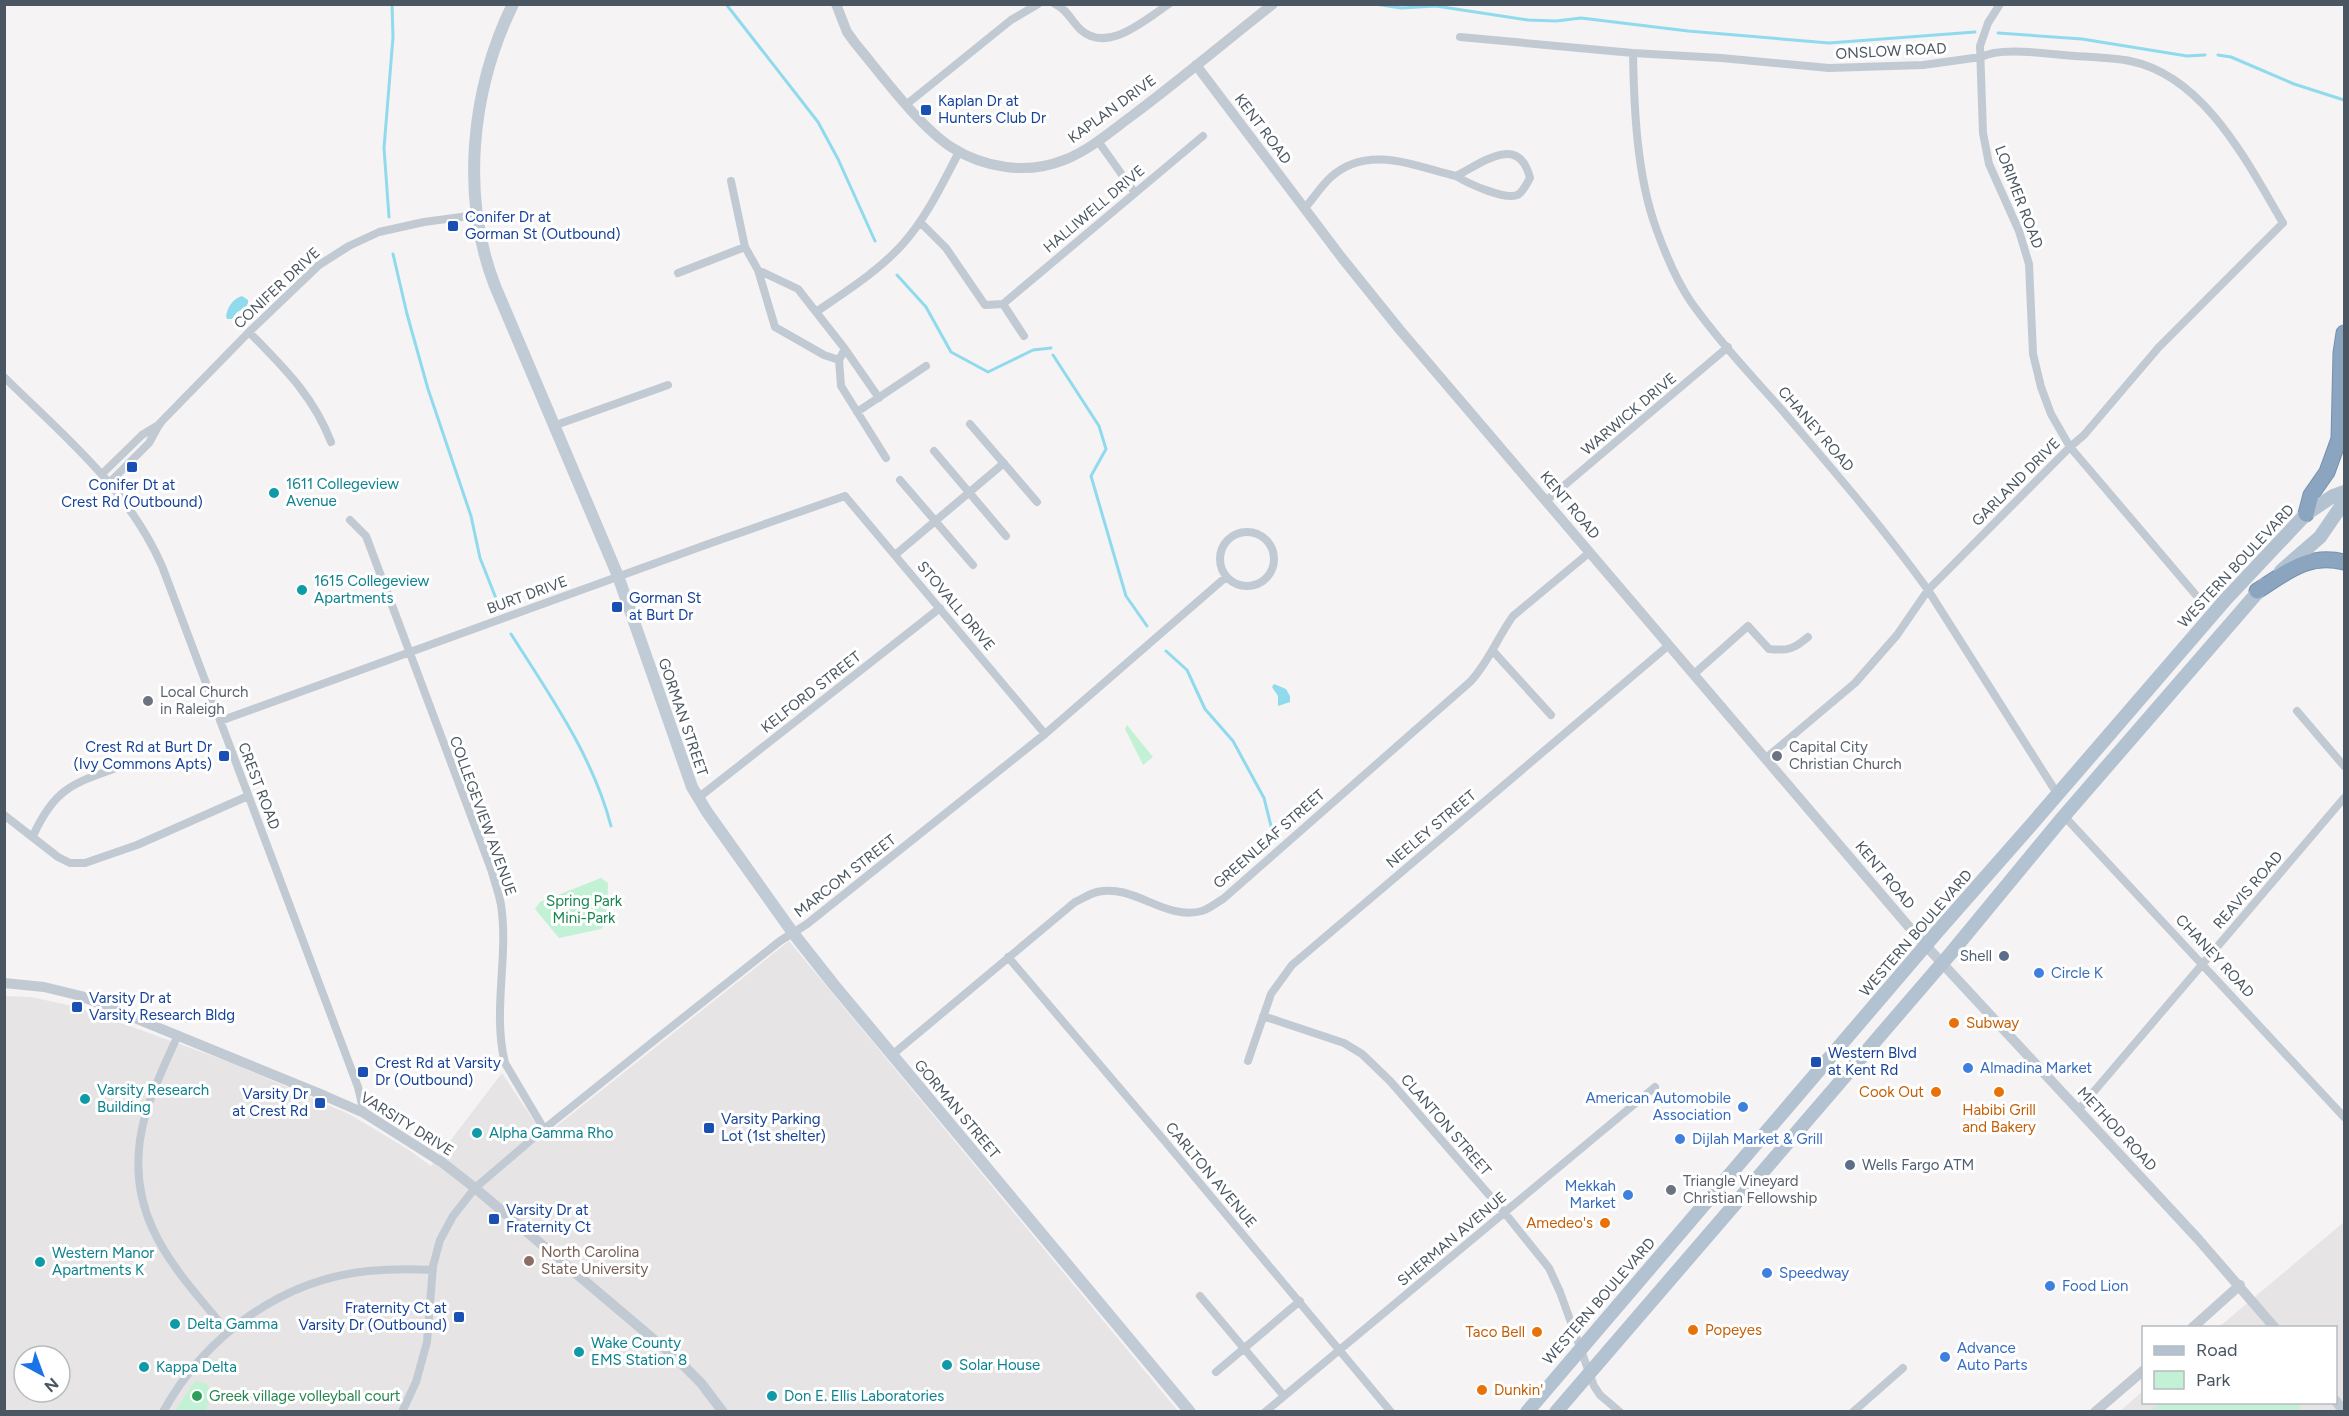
<svg xmlns="http://www.w3.org/2000/svg" width="2349" height="1416" viewBox="0 0 2349 1416" font-family="Figtree,sans-serif">
<style>
.education{fill:#e6e4e5;fill-rule:evenodd}
.green{fill:#c3f1d5}
.water{fill:#90daee}
.lines{fill:none;stroke-linecap:round;stroke-linejoin:round}
.stream{stroke:#90daee;stroke-width:3}
.motorway-casing{stroke:#7690ad;stroke-width:17}
.minor{stroke:#c1cad2;stroke-width:8}
.tertiary{stroke:#c1cad2;stroke-width:10}
.secondary{stroke:#c1cbd6;stroke-width:12}
.primary{stroke:#b3c2d1;stroke-width:14}
.motorway{stroke:#8ba5c1;stroke-width:15}
.transit-dot{fill:#1a4fb4;stroke:#fff;stroke-width:2}
.culture-dot{fill:#0f9aa8;stroke:#fff;stroke-width:2}
.worship-dot{fill:#6b7280;stroke:#fff;stroke-width:2}
.service-dot{fill:#5c6f8a;stroke:#fff;stroke-width:2}
.shop-dot{fill:#3f7fe0;stroke:#fff;stroke-width:2}
.food-dot{fill:#e8710a;stroke:#fff;stroke-width:2}
.education-dot{fill:#8d6e63;stroke:#fff;stroke-width:2}
.leisure-dot{fill:#2e9e5b;stroke:#fff;stroke-width:2}
.labels{text-anchor:middle;stroke-width:6;stroke-linejoin:round;paint-order:stroke}
.street-label{font-size:15px;fill:#4a5661;stroke:#fff}
.transit-label{font-size:15px;fill:#164399;stroke:#fff;text-anchor:start}
.culture-label{font-size:15px;fill:#0d838f;stroke:#fff;text-anchor:start}
.worship-label{font-size:15px;fill:#5b616d;stroke:#fff;text-anchor:start}
.park-label{font-size:15px;fill:#17864f;stroke:#fff}
.service-label{font-size:15px;fill:#4e5e75;stroke:#fff;text-anchor:end}
.shop-label{font-size:15px;fill:#366cbe;stroke:#fff;text-anchor:start}
.food-label{font-size:15px;fill:#c56008;stroke:#fff;text-anchor:start}
.education-label{font-size:15px;fill:#785e54;stroke:#fff;text-anchor:start}
.leisure-label{font-size:15px;fill:#27864d;stroke:#fff;text-anchor:start}
</style>
<rect width="100%" height="100%" fill="#f5f3f3"/>
<path class="education" d="M789,941L1178,1411H5L4,996L31,997L77,1007L232,1063L351,1115L409,1150L431,1166L502,1073L544,1136ZM24,1356H60V1392H24Z
M2344,1222V1411L2119,1412L2143,1391L2144,1402H2336V1328L2219,1327Z"/>
<path class="green" d="M1127,725L1153,757L1143,765L1125,729Z
M601,878L608,883L607,923L601,929L559,938L535,909L540,902Z
M195,1381L207,1384L211,1392L206,1410L175,1411Z
M2161,1403L2298,1402L2301,1407L2296,1412L2150,1411Z"/>
<path class="water" d="M242,296L248,300V307L237,312L232,319H227L226,316C228,306 233,299 242,296Z
M1274,684L1286,689L1290,696V702L1278,706V696L1272,687Z"/>
<g class="lines">
<path class="stream" d="M726,4L818,122L838,159L875,241
M1375,4L1401,8L1436,6L1528,20L1556,21L1581,18L1688,31L1829,43L1975,32
M1998,33L2082,39L2187,56L2205,55
M2218,55L2231,57L2294,84L2344,100
M389,217L384,148L393,37L392,4
M393,254L407,314L428,389L471,516L480,558L501,611
M897,275L926,307L951,352L988,372L1033,350L1051,348
M1053,355L1099,426L1106,449L1091,476L1126,596L1147,626
M511,634C549,694 593,756 611,826
M1166,651L1187,670L1205,709L1233,741L1264,798L1271,826L1270,838L1266,846L1241,870"/>
<g class="motorway-casing">
<path id="motorway" d="M2306,514L2311,495L2327,472L2339,439L2341,353L2344,333
M2257,591C2287,572 2308,553 2344,562"/>
</g>
<path class="minor" d="M1055,4C1067,9 1072,22 1081,30C1108,54 1146,19 1169,4
M2000,4L1988,23L1980,46L1983,133L1989,164L2019,231L2029,264L2033,354L2041,387L2051,414L2070,447L2201,601
M1460,37L1633,53L1721,58L1829,68L1923,65L1981,57C2000,47 2040,53 2062,55C2084,57 2108,57 2130,61C2205,76 2248,164 2283,223L2159,347L2084,435L2070,447L1928,590L1897,635L1855,683L1766,758
M1633,53C1634,109 1637,176 1656,228C1665,253 1676,280 1691,302C1718,340 1751,375 1782,410C1832,469 1883,527 1928,590L2058,795
M907,104L1011,20L1038,4
M1098,141L1135,193
M731,181L745,247L758,270L775,327L824,355L839,360
M1304,209C1313,199 1321,186 1331,177C1368,144 1414,166 1456,176C1482,163 1519,133 1530,178C1527,183 1524,190 1519,194C1508,202 1467,183 1456,176
M920,222L946,248L985,305L1003,304L1024,336
M758,270L798,289L845,349L879,398
M678,273L745,247
M1003,304L1203,136
M816,312C845,292 877,272 901,246C926,219 942,184 959,152
M249,332C283,367 313,395 331,442
M845,349L839,360L841,386L886,458
M4,377C64,436 127,487 162,566L358,1087L364,1113
M857,412L926,366
M970,424L1037,502
M556,425L668,385
M934,451L1006,536
M102,474L142,435L160,424
M900,480L973,565
M110,482L149,443L160,423L249,332L319,265L349,246L379,232L424,222L476,215
M1547,500L1728,347
M350,520L366,536L491,869C494,880 499,893 501,905C509,957 492,1011 505,1063L544,1129
M1220 559a27 27 0 1 1 54 0a27 27 0 1 1-54 0Z
M895,555L1004,463
M1493,651L1551,715
M1694,674L1748,626L1769,649C1788,651 1794,649 1808,637
M2297,711L2344,766
M220,721L711,543L845,496L1045,734
M698,798L940,608
M4,815L58,857L70,863H85L137,845L248,796
M2064,816L2344,1117
M33,836C55,787 74,783 122,766
M1008,957L1163,1139L1391,1412
M1263,1016L1344,1043L1362,1054L1390,1081L1504,1212L1549,1268L1560,1292L1594,1386L1600,1395L1620,1412
M178,1035C166,1062 153,1088 145,1116C119,1211 171,1265 228,1332
M892,1055L1075,902C1082,899 1089,894 1097,892C1134,883 1164,921 1202,911C1209,909 1216,903 1223,899L1470,682C1489,662 1497,638 1513,616L1590,552
M1248,1061L1271,994L1292,965L1669,645
M2079,1109L2344,798
M1200,1296L1284,1396
M1216,1372L1300,1301
M163,1412C205,1336 281,1280 368,1271C390,1269 412,1269 433,1270
M402,1412L416,1382L427,1342L433,1266L440,1240L453,1216L475,1188L544,1129L655,1040L780,941L807,924L1045,734L1226,577
M1265,1412L1655,1087
M1853,1412L1903,1368"/>
<path class="tertiary" d="M836,4L847,32L855,43C881,74 918,125 951,147C984,168 1027,175 1064,160C1090,150 1111,131 1133,115C1181,79 1226,41 1273,4
M1196,65L1342,258L1400,330L1915,934L2198,1239L2275,1328
M4,983L44,987L81,996L325,1096L364,1113L443,1163L475,1188L677,1359L701,1383L723,1412
M2192,1328L2240,1285
M2336,1401L2344,1412
M2095,1412L2144,1370"/>
<path class="secondary" d="M513,4C471,90 460,196 495,286L618,576L692,787L707,812L793,933L834,985L1190,1412"/>
<path class="primary" d="M2281,571L2320,537L2344,502
M1527,1412L1937,932L2032,824L2226,599L2306,514L2333,496L2344,492
M1556,1412L1951,953L2064,816L2264,585"/>
<use href="#motorway" class="motorway"/>
</g>
<g class="transit-dot">
<rect x="920" y="104" width="12" height="12" rx="3"/>
<rect x="447" y="220" width="12" height="12" rx="3"/>
<rect x="126" y="461" width="12" height="12" rx="3"/>
<rect x="611" y="601" width="12" height="12" rx="3"/>
<rect x="218" y="750" width="12" height="12" rx="3"/>
<rect x="71" y="1001" width="12" height="12" rx="3"/>
<rect x="1810" y="1056" width="12" height="12" rx="3"/>
<rect x="357" y="1066" width="12" height="12" rx="3"/>
<rect x="314" y="1097" width="12" height="12" rx="3"/>
<rect x="703" y="1122" width="12" height="12" rx="3"/>
<rect x="488" y="1213" width="12" height="12" rx="3"/>
<rect x="453" y="1311" width="12" height="12" rx="3"/>
</g>
<g class="culture-dot">
<circle cx="274" cy="493" r="6"/>
<circle cx="302" cy="590" r="6"/>
<circle cx="85" cy="1099" r="6"/>
<circle cx="477" cy="1133" r="6"/>
<circle cx="40" cy="1262" r="6"/>
<circle cx="175" cy="1324" r="6"/>
<circle cx="579" cy="1352" r="6"/>
<circle cx="947" cy="1365" r="6"/>
<circle cx="144" cy="1367" r="6"/>
<circle cx="772" cy="1396" r="6"/>
</g>
<g class="worship-dot">
<circle cx="148" cy="701" r="6"/>
<circle cx="1777" cy="756" r="6"/>
<circle cx="1671" cy="1190" r="6"/>
</g>
<g class="service-dot">
<circle cx="2004" cy="956" r="6"/>
<circle cx="1850" cy="1165" r="6"/>
</g>
<g class="shop-dot">
<circle cx="2039" cy="973" r="6"/>
<circle cx="1968" cy="1068" r="6"/>
<circle cx="1743" cy="1107" r="6"/>
<circle cx="1680" cy="1139" r="6"/>
<circle cx="1628" cy="1195" r="6"/>
<circle cx="1767" cy="1273" r="6"/>
<circle cx="2050" cy="1286" r="6"/>
<circle cx="1945" cy="1357" r="6"/>
</g>
<g class="food-dot">
<circle cx="1954" cy="1023" r="6"/>
<circle cx="1936" cy="1092" r="6"/>
<circle cx="1999" cy="1092" r="6"/>
<circle cx="1605" cy="1223" r="6"/>
<circle cx="1693" cy="1330" r="6"/>
<circle cx="1537" cy="1332" r="6"/>
<circle cx="1482" cy="1390" r="6"/>
</g>
<circle class="education-dot" cx="529" cy="1261" r="6"/>
<circle class="leisure-dot" cx="197" cy="1396" r="6"/>
<g class="labels">
<g class="street-label">
<text transform="translate(1891 51) rotate(-3)" y="5">ONSLOW ROAD</text>
<text transform="translate(1112 109) rotate(-36)" y="5">KAPLAN DRIVE</text>
<text transform="translate(1263 129) rotate(53)" y="5">KENT ROAD</text>
<text transform="translate(2019 197) rotate(69)" y="5">LORIMER ROAD</text>
<text transform="translate(1094 209) rotate(-40)" y="5">HALLIWELL DRIVE</text>
<text transform="translate(277 288) rotate(-43)" y="5">CONIFER DRIVE</text>
<text transform="translate(1629 414) rotate(-40)" y="5">WARWICK DRIVE</text>
<text transform="translate(1816 429) rotate(49)" y="5">CHANEY ROAD</text>
<text transform="translate(2016 482) rotate(-45)" y="5">GARLAND DRIVE</text>
<text transform="translate(1570 505) rotate(50)" y="5">KENT ROAD</text>
<text transform="translate(2236 566) rotate(-47)" y="5">WESTERN BOULEVARD</text>
<text transform="translate(527 595) rotate(-20)" y="5">BURT DRIVE</text>
<text transform="translate(956 606) rotate(50)" y="5">STOVALL DRIVE</text>
<text transform="translate(811 692) rotate(-38)" y="5">KELFORD STREET</text>
<text transform="translate(683 717) rotate(71)" y="5">GORMAN STREET</text>
<text transform="translate(259 786) rotate(69)" y="5">CREST ROAD</text>
<text transform="translate(483 816) rotate(70)" y="5">COLLEGEVIEW AVENUE</text>
<text transform="translate(1431 829) rotate(-40)" y="5">NEELEY STREET</text>
<text transform="translate(1269 839) rotate(-41)" y="5">GREENLEAF STREET</text>
<text transform="translate(1885 875) rotate(50)" y="5">KENT ROAD</text>
<text transform="translate(845 876) rotate(-38)" y="5">MARCOM STREET</text>
<text transform="translate(2248 890) rotate(-49)" y="5">REAVIS ROAD</text>
<text transform="translate(1916 933) rotate(-49)" y="5">WESTERN BOULEVARD</text>
<text transform="translate(2215 956) rotate(47)" y="5">CHANEY ROAD</text>
<text transform="translate(957 1109) rotate(50)" y="5">GORMAN STREET</text>
<text transform="translate(407 1124) rotate(32)" y="5">VARSITY DRIVE</text>
<text transform="translate(1446 1125) rotate(49)" y="5">CLANTON STREET</text>
<text transform="translate(2117 1129) rotate(47)" y="5">METHOD ROAD</text>
<text transform="translate(1211 1175) rotate(50)" y="5">CARLTON AVENUE</text>
<text transform="translate(1452 1239) rotate(-40)" y="5">SHERMAN AVENUE</text>
<text transform="translate(1599 1301) rotate(-49)" y="5">WESTERN BOULEVARD</text>
</g>
<g class="transit-label">
<text x="938" y="106">Kaplan Dr at<tspan x="938" dy="17">Hunters Club Dr</tspan></text>
<text x="465" y="222">Conifer Dr at<tspan x="465" dy="17">Gorman St (Outbound)</tspan></text>
<text x="132" y="490" text-anchor="middle">Conifer Dt at<tspan x="132" dy="17">Crest Rd (Outbound)</tspan></text>
<text x="629" y="603">Gorman St<tspan x="629" dy="17">at Burt Dr</tspan></text>
<text x="212" y="752" text-anchor="end">Crest Rd at Burt Dr<tspan x="212" dy="17">(Ivy Commons Apts)</tspan></text>
<text x="89" y="1003">Varsity Dr at<tspan x="89" dy="17">Varsity Research Bldg</tspan></text>
<text x="1828" y="1058">Western Blvd<tspan x="1828" dy="17">at Kent Rd</tspan></text>
<text x="375" y="1068">Crest Rd at Varsity<tspan x="375" dy="17">Dr (Outbound)</tspan></text>
<text x="308" y="1099" text-anchor="end">Varsity Dr<tspan x="308" dy="17">at Crest Rd</tspan></text>
<text x="721" y="1124">Varsity Parking<tspan x="721" dy="17">Lot (1st shelter)</tspan></text>
<text x="506" y="1215">Varsity Dr at<tspan x="506" dy="17">Fraternity Ct</tspan></text>
<text x="447" y="1313" text-anchor="end">Fraternity Ct at<tspan x="447" dy="17">Varsity Dr (Outbound)</tspan></text>
</g>
<g class="culture-label">
<text x="286" y="489">1611 Collegeview<tspan x="286" dy="17">Avenue</tspan></text>
<text x="314" y="586">1615 Collegeview<tspan x="314" dy="17">Apartments</tspan></text>
<text x="97" y="1095">Varsity Research<tspan x="97" dy="17">Building</tspan></text>
<text x="489" y="1138">Alpha Gamma Rho</text>
<text x="52" y="1258">Western Manor<tspan x="52" dy="17">Apartments K</tspan></text>
<text x="187" y="1329">Delta Gamma</text>
<text x="591" y="1348">Wake County<tspan x="591" dy="17">EMS Station 8</tspan></text>
<text x="959" y="1370">Solar House</text>
<text x="156" y="1372">Kappa Delta</text>
<text x="784" y="1401">Don E. Ellis Laboratories</text>
</g>
<g class="worship-label">
<text x="160" y="697">Local Church<tspan x="160" dy="17">in Raleigh</tspan></text>
<text x="1789" y="752">Capital City<tspan x="1789" dy="17">Christian Church</tspan></text>
<text x="1683" y="1186">Triangle Vineyard<tspan x="1683" dy="17">Christian Fellowship</tspan></text>
</g>
<g class="park-label">
<text x="584" y="906">Spring Park<tspan x="584" dy="17">Mini-Park</tspan></text>
</g>
<g class="service-label">
<text x="1992" y="961">Shell</text>
<text x="1862" y="1170" text-anchor="start">Wells Fargo ATM</text>
</g>
<g class="shop-label">
<text x="2051" y="978">Circle K</text>
<text x="1980" y="1073">Almadina Market</text>
<text x="1731" y="1103" text-anchor="end">American Automobile<tspan x="1731" dy="17">Association</tspan></text>
<text x="1692" y="1144">Dijlah Market &amp; Grill</text>
<text x="1616" y="1191" text-anchor="end">Mekkah<tspan x="1616" dy="17">Market</tspan></text>
<text x="1779" y="1278">Speedway</text>
<text x="2062" y="1291">Food Lion</text>
<text x="1957" y="1353">Advance<tspan x="1957" dy="17">Auto Parts</tspan></text>
</g>
<g class="food-label">
<text x="1966" y="1028">Subway</text>
<text x="1924" y="1097" text-anchor="end">Cook Out</text>
<text x="1999" y="1115" text-anchor="middle">Habibi Grill<tspan x="1999" dy="17">and Bakery</tspan></text>
<text x="1593" y="1228" text-anchor="end">Amedeo's</text>
<text x="1705" y="1335">Popeyes</text>
<text x="1525" y="1337" text-anchor="end">Taco Bell</text>
<text x="1494" y="1395">Dunkin'</text>
</g>
<g class="education-label">
<text x="541" y="1257">North Carolina<tspan x="541" dy="17">State University</tspan></text>
</g>
<g class="leisure-label">
<text x="209" y="1401">Greek village volleyball court</text>
</g>
</g>
<rect width="2349" height="1416" fill="none" stroke="#4a5661" stroke-width="12"/>
<rect x="2142" y="1326" width="195" height="78" fill="#ffffff" stroke="#b7bbc0" stroke-width="1.5"/>
<rect x="2154" y="1346" width="30" height="9" fill="#b3c2d1" stroke="#b7bbc0" stroke-width="1.5"/>
<text x="2196" y="1356" font-size="18" fill="#4a5661">Road</text>
<rect x="2154" y="1371" width="30" height="18" fill="#c3f1d5" stroke="#b7bbc0" stroke-width="1.5"/>
<text x="2196" y="1386" font-size="18" fill="#4a5661">Park</text>
<g transform="translate(42 1374) rotate(139)"><circle r="28" fill="#ffffff" stroke="#b7bbc0" stroke-width="1.5"/>
<path d="M0-4.5L10 22L0 15L-10 22Z" fill="#1a73e8"/>
<text y="-9" font-size="16" font-weight="bold" text-anchor="middle" fill="#4a5661">N</text>
</g>
</svg>
